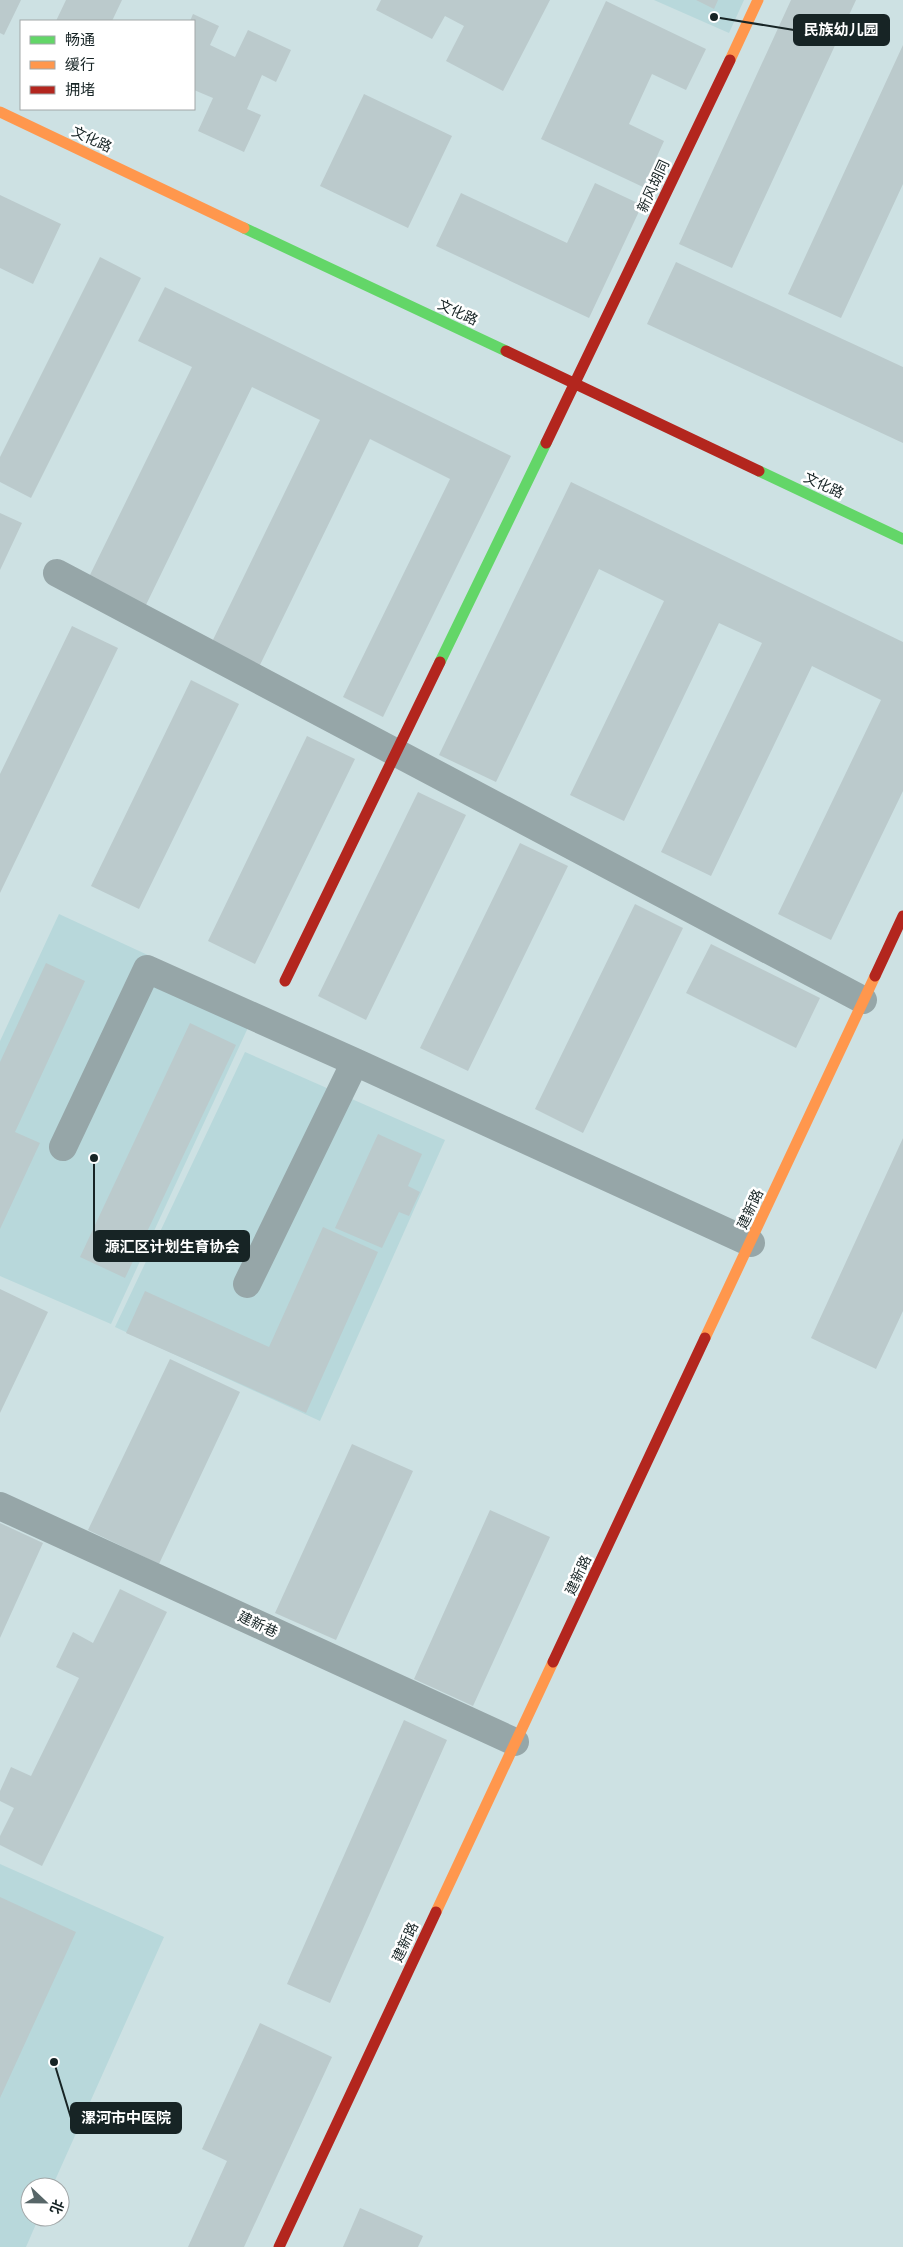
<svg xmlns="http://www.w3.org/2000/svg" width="903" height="2247" viewBox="0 0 903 2247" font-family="'Playfair Display','Noto Sans SC',serif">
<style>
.built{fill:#b8d8db}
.building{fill:#bbcacc}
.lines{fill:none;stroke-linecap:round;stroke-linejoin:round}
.street{stroke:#96a6a8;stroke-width:28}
.fast{stroke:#63d668;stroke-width:11}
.slow{stroke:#ff974d;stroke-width:11}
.jam{stroke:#b3261e;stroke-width:11}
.labels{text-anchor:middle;stroke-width:5;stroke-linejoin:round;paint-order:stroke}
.street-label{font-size:14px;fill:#172425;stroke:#fff}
.leader{fill:none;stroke:#172425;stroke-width:2}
.callout-dot{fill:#172425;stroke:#fff;stroke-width:2}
.callout{fill:#172425;stroke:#172425;stroke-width:2}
.callout-label{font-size:15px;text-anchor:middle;font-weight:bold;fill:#fff}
</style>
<rect width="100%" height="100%" fill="#cde1e3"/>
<path class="built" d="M654,0H744L729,33Z
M59,914L258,1006L111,1324L0,1276V1041Z
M245,1052L445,1140L320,1421L115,1327Z
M0,1864L164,1937L52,2187H30V2217H39L26,2247H0Z"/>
<path class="building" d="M0,0H21L4,35L0,33Z
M66,0H122L112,21H56Z
M381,0H550L503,91L446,61L464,26L445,16L432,39L376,10Z
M696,0H718L714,9Z
M791,0H856L732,268L679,244Z
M606,1L706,49L686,90L652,74L629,124L664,141L643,187L541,139Z
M193,14L219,26L210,45L235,57L248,30L291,50L276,82L262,75L247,109L261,115L244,152L198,131L213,98L194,90V21H190Z
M903,45V184L841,318L788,294Z
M364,94L452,136L408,228L320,186Z
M595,183L642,205L589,318L436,246L461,193L567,243Z
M0,195L61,224L33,284L0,268Z
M100,257L141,278L31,498L0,482V457Z
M676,262L903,367V443L647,324Z
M165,287L511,456L383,717L343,697L450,479L370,439L258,669L210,646L320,420L252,387L144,609L87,581L192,367L138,341Z
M571,482L903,642V791L831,940L778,914L881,700L812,666L711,876L661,852L762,643L719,623L624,821L570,795L664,601L599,569L496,782L439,755Z
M0,513L22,523L0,570Z
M72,626L118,648L0,893V774Z
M191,680L239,704L139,909L91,886Z
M307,736L355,759L255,964L208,941Z
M418,792L466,815L366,1020L318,996Z
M520,843L568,866L468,1071L420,1048Z
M635,904L683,928L583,1133L535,1109Z
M711,944L820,998L796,1048L686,993Z
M46,963L85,981L15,1132L40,1143L0,1229V1062Z
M190,1023L236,1045L125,1278L80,1257Z
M378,1134L422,1154L408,1186L420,1192L409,1216L399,1212L382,1248L335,1228Z
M903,1138V1311L876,1369L811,1338Z
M323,1227L378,1252L306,1413L126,1333L145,1291L269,1347Z
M0,1289L48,1312L0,1413Z
M170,1359L240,1392L159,1564L88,1530Z
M352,1444L413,1471L336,1640L275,1613Z
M490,1510L550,1537L473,1706L414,1679Z
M0,1523L43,1543L0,1638Z
M120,1589L167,1612L42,1866L0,1845V1836L14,1808L0,1801V1791L11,1767L31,1776L79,1678L56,1667L73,1632L93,1643Z
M404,1720L447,1740L330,2003L287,1984Z
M0,1897L76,1932L0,2098Z
M260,2023L332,2057L244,2247H188L227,2161L202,2149Z
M360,2208L423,2236L418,2247H343Z"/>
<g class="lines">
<path class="street" d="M57,573L863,1000
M63,1147L147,969L355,1062L751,1243
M247,1284L355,1062
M0,1506L515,1742"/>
<path class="fast" d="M244,228L506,351
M759,471L903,539
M440,662L546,443"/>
<path class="slow" d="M730,60L758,0
M0,112L244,228
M705,1338L875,976
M436,1912L553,1662"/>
<path class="jam" d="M506,351L759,471
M546,443L730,60
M875,976L903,916
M285,981L440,662
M553,1662L705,1338
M279,2247L436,1912"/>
</g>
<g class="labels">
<g class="street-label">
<text transform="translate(92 139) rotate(25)" y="5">文化路</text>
<text transform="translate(653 186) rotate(-65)" y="5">新风胡同</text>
<text transform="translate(458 312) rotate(25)" y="5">文化路</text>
<text transform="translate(824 485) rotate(25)" y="5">文化路</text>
<text transform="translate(750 1209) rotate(-65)" y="5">建新路</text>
<text transform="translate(578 1575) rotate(-65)" y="5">建新路</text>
<text transform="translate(258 1624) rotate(25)" y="5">建新巷</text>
<text transform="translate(405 1942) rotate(-65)" y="5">建新路</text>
</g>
</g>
<path class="leader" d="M714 17L794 30M94 1158L94 1246M54 2062L71 2118"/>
<g class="callout-dot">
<circle cx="714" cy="17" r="5"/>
<circle cx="94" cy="1158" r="5"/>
<circle cx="54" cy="2062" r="5"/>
</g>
<g class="callout">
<rect x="794" y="15" width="95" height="30" rx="5"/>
<rect x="94" y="1231" width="155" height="30" rx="5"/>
<rect x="71" y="2103" width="110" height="30" rx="5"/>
</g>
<g class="callout-label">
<text x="841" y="35">民族幼儿园</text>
<text x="172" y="1252">源汇区计划生育协会</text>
<text x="126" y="2123">漯河市中医院</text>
</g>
<rect x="20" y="20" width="175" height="90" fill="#ffffff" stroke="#a2a7a8"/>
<rect x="30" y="36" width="25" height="8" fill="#63d668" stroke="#a2a7a8"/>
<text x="65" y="45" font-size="15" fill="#172425">畅通</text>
<rect x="30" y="61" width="25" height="8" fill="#ff974d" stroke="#a2a7a8"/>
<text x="65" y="70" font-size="15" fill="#172425">缓行</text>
<rect x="30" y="86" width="25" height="8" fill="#b3261e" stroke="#a2a7a8"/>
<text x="65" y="95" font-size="15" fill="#172425">拥堵</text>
<g transform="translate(45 2202) rotate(112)"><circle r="24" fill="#ffffff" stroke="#a2a7a8"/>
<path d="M0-4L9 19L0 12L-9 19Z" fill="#576668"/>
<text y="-8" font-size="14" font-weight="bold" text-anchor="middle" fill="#172425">北</text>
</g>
</svg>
